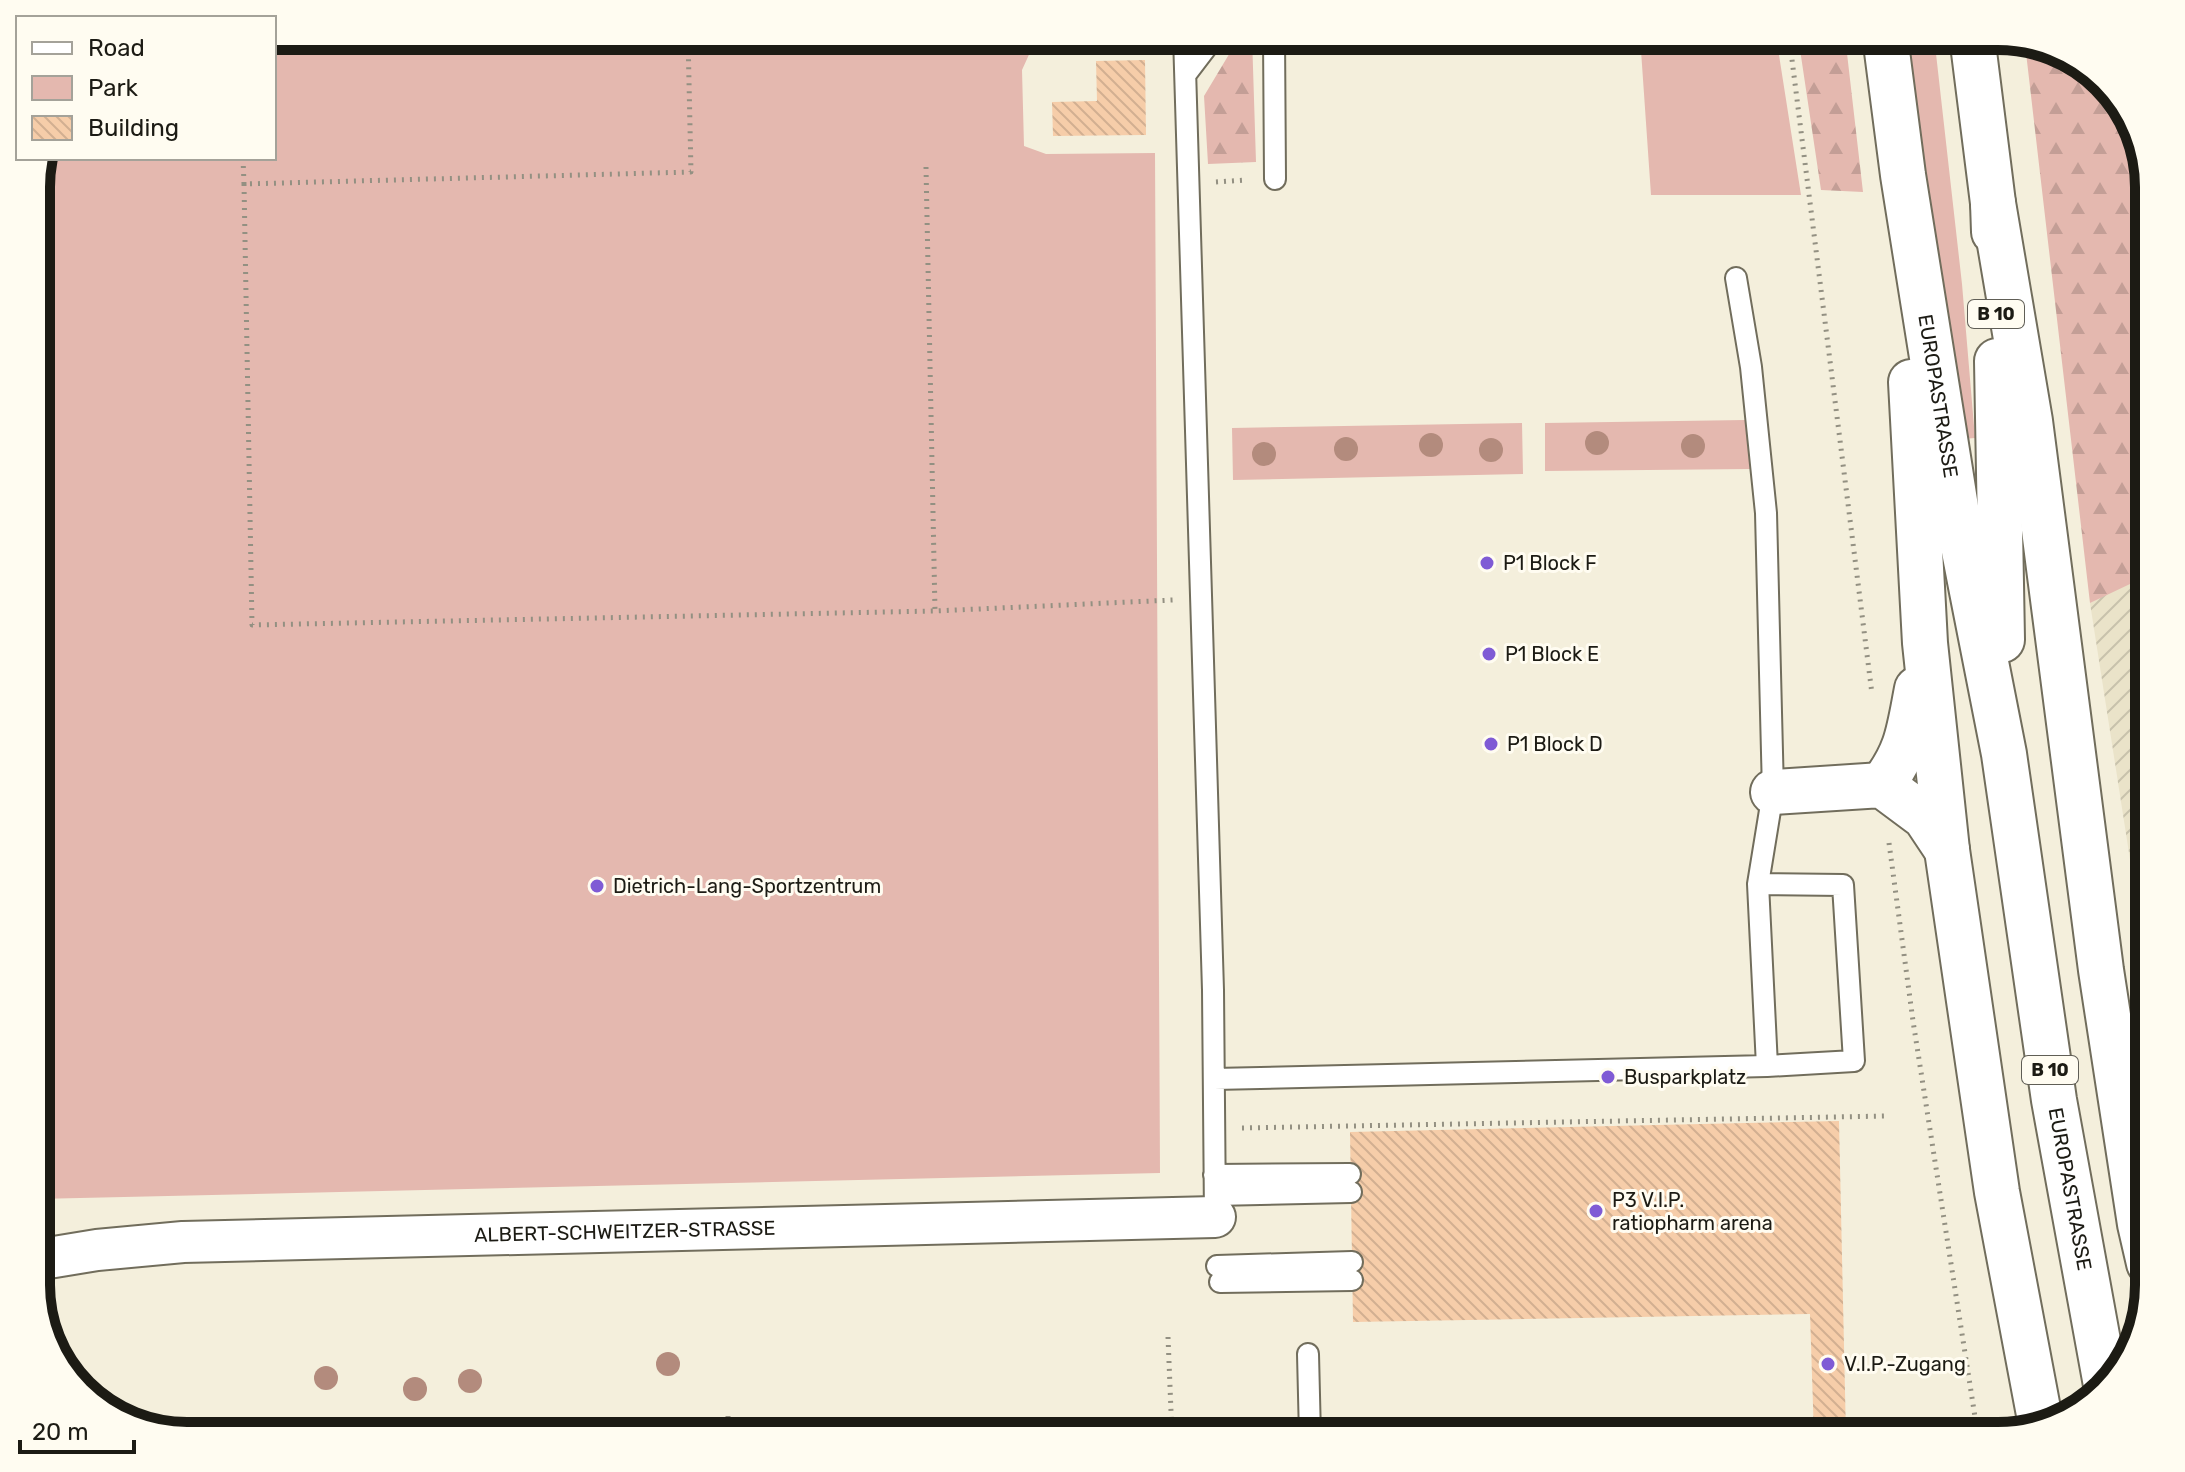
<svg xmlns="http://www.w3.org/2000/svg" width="2185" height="1472" viewBox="0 0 2185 1472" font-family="Rubik,sans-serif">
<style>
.industrial{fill:url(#industrial-furrows)}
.green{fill:#e4b8af}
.forest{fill:url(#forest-firs)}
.building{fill:url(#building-back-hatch)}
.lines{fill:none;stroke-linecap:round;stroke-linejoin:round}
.service-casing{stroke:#716d5c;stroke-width:24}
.minor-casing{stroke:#716d5c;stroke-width:44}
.primary-casing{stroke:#716d5c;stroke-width:48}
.path{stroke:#939082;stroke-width:5;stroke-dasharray:2 6;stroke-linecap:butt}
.service{stroke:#fff;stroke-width:20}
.minor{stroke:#fff;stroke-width:40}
.primary{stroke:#fff;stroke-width:44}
.tree{fill:#b38b7d}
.poi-dot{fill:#7f5bd5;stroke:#fffcf1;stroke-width:3}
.labels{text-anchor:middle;stroke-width:6;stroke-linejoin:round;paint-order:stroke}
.shield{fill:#fffcf1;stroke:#605e56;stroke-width:2}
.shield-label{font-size:18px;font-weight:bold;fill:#1c1b14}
.street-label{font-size:20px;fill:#1c1b14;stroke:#fffcf1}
.poi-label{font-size:20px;fill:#1c1b14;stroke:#fffcf1;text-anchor:start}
.rim{fill:none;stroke:#1c1b14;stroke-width:10}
</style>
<defs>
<pattern id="industrial-furrows" width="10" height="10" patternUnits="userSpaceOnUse" patternTransform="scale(2)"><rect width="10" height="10" fill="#eae3c9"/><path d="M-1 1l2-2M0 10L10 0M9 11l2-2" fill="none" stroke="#c8c2ac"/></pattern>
<pattern id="forest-firs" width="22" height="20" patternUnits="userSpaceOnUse" patternTransform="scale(2)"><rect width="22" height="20" fill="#e4b8af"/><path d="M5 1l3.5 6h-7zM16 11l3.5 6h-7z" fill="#c39e96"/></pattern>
<pattern id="building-back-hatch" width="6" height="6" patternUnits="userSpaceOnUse" patternTransform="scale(2)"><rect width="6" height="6" fill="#f6cda9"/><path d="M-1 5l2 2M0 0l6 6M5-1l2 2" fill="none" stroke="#d2af91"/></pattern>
</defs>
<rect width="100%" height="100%" fill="#f4efdc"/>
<path class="industrial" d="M2149,572V981L2090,603Z"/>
<path class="green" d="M274,36H1093L1037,37L1022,70L1024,146L1046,154L1155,153L1160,1173L36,1199V178L45,158H274Z
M1640,36H1776L1801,195H1651Z
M1905,36H1934L1962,284L1975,438L1962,439Z
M1745,420L1750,469L1545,471V423Z
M1522,423L1523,474L1233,480L1232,428Z"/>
<path class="forest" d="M1240,36H1252L1256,162L1208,164L1204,96Z
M1798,36H1845L1863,192L1821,190Z
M2025,44L2082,62L2133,120L2136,131L2149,219V575L2090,603Z"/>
<path class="building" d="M1145,60L1146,135L1053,136L1052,102L1097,101L1096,61Z
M1839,1121L1846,1436H1814L1810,1314L1353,1322L1350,1132Z"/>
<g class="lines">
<g class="service-casing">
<path id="service" d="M1184,36L1213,990L1215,1217
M1274,36L1275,179
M1186,74L1215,36
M1758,884L1843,885L1854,1061L1767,1066
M1214,1079L1767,1066L1758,884L1773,792L1766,513L1751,367L1736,278
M1214,1175L1350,1174
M1215,1195L1351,1192
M1217,1266L1352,1262
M1220,1282L1352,1280
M1308,1354L1310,1436"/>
</g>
<g class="minor-casing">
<g id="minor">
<path id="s1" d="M36,1260L97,1250L183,1242L1215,1217"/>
</g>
</g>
<g class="primary-casing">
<g id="primary">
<path id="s2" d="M1885,36L1903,175L1958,520L2004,754L2054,1100L2106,1385"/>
<path d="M1972,36L1993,203L1994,232"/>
<path d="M1993,203L2030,421L2101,970L2140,1224L2149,1263"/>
<path d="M1997,361L2002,640"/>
<path d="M1911,382L1925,643L1947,850L1997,1192L2041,1425"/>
<path d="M1882,785C1908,751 1909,730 1917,689"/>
<path d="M1773,792L1882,785L1925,817L1947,850"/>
</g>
</g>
<path class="path" d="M1789,36L1872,694
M243,158L244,184L691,172L688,36
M926,167L935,611
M1216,182L1246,180
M244,184L252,625L935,611L1173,600
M1889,843L1913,1021L1978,1436
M1242,1128L1888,1116
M1168,1337L1172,1436
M728,1416V1436"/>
<use href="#service" class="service"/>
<use href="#minor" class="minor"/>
<use href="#primary" class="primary"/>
</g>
<g class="tree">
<circle cx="1597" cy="443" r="12"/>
<circle cx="1431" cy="445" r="12"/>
<circle cx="1693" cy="446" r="12"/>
<circle cx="1346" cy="449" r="12"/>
<circle cx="1491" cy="450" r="12"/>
<circle cx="1264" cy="454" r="12"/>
<circle cx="668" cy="1364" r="12"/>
<circle cx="326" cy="1378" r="12"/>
<circle cx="470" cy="1381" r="12"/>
<circle cx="415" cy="1389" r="12"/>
</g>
<g class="poi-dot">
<circle cx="1487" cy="563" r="8"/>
<circle cx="1489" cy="654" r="8"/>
<circle cx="1491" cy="744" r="8"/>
<circle cx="597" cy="886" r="8"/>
<circle cx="1608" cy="1077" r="8"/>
<circle cx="1596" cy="1211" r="8"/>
<circle cx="1828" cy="1364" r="8"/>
</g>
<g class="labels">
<g class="shield">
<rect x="1968" y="300" width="56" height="28" rx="6"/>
<rect x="2022" y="1056" width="56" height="28" rx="6"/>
</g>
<g class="shield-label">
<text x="1996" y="320">B 10</text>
<text x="2050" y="1076">B 10</text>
</g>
<g class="street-label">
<text dy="7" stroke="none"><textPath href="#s2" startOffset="364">EUROPASTRASSE</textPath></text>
<text dy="7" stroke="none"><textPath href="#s2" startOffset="1168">EUROPASTRASSE</textPath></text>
<text dy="7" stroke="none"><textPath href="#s1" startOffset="590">ALBERT-SCHWEITZER-STRASSE</textPath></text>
</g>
<g class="poi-label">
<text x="1503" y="570">P1 Block F</text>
<text x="1505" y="661">P1 Block E</text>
<text x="1507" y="751">P1 Block D</text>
<text x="613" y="893">Dietrich-Lang-Sportzentrum</text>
<text x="1624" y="1084">Busparkplatz</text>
<text x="1612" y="1207">P3 V.I.P.<tspan x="1612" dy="23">ratiopharm arena</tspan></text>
<text x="1844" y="1371">V.I.P.-Zugang</text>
</g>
</g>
<path d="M0 0H2185V1472H0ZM187 50H1998A137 137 0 0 1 2135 187V1285A137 137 0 0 1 1998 1422H187A137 137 0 0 1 50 1285V187A137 137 0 0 1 187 50Z" fill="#fffcf1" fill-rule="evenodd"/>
<path class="rim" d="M187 50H1998A137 137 0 0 1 2135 187V1285A137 137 0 0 1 1998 1422H187A137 137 0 0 1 50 1285V187A137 137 0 0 1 187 50Z"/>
<rect x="16" y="16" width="260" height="144" fill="#fffcf1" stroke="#a4a299" stroke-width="2"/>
<rect x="32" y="42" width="40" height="12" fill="#ffffff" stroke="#a4a299" stroke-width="2"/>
<text x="88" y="56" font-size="24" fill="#1c1b14">Road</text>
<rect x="32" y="76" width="40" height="24" fill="#e4b8af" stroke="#a4a299" stroke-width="2"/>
<text x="88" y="96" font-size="24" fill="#1c1b14">Park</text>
<rect x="32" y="116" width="40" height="24" fill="url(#building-back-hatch)" stroke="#a4a299" stroke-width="2"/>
<text x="88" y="136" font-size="24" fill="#1c1b14">Building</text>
<path d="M20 1440v12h114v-12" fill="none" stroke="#1c1b14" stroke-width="4"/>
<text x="32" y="1440" font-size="24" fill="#1c1b14" stroke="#fffcf1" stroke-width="6" paint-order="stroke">20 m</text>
</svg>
